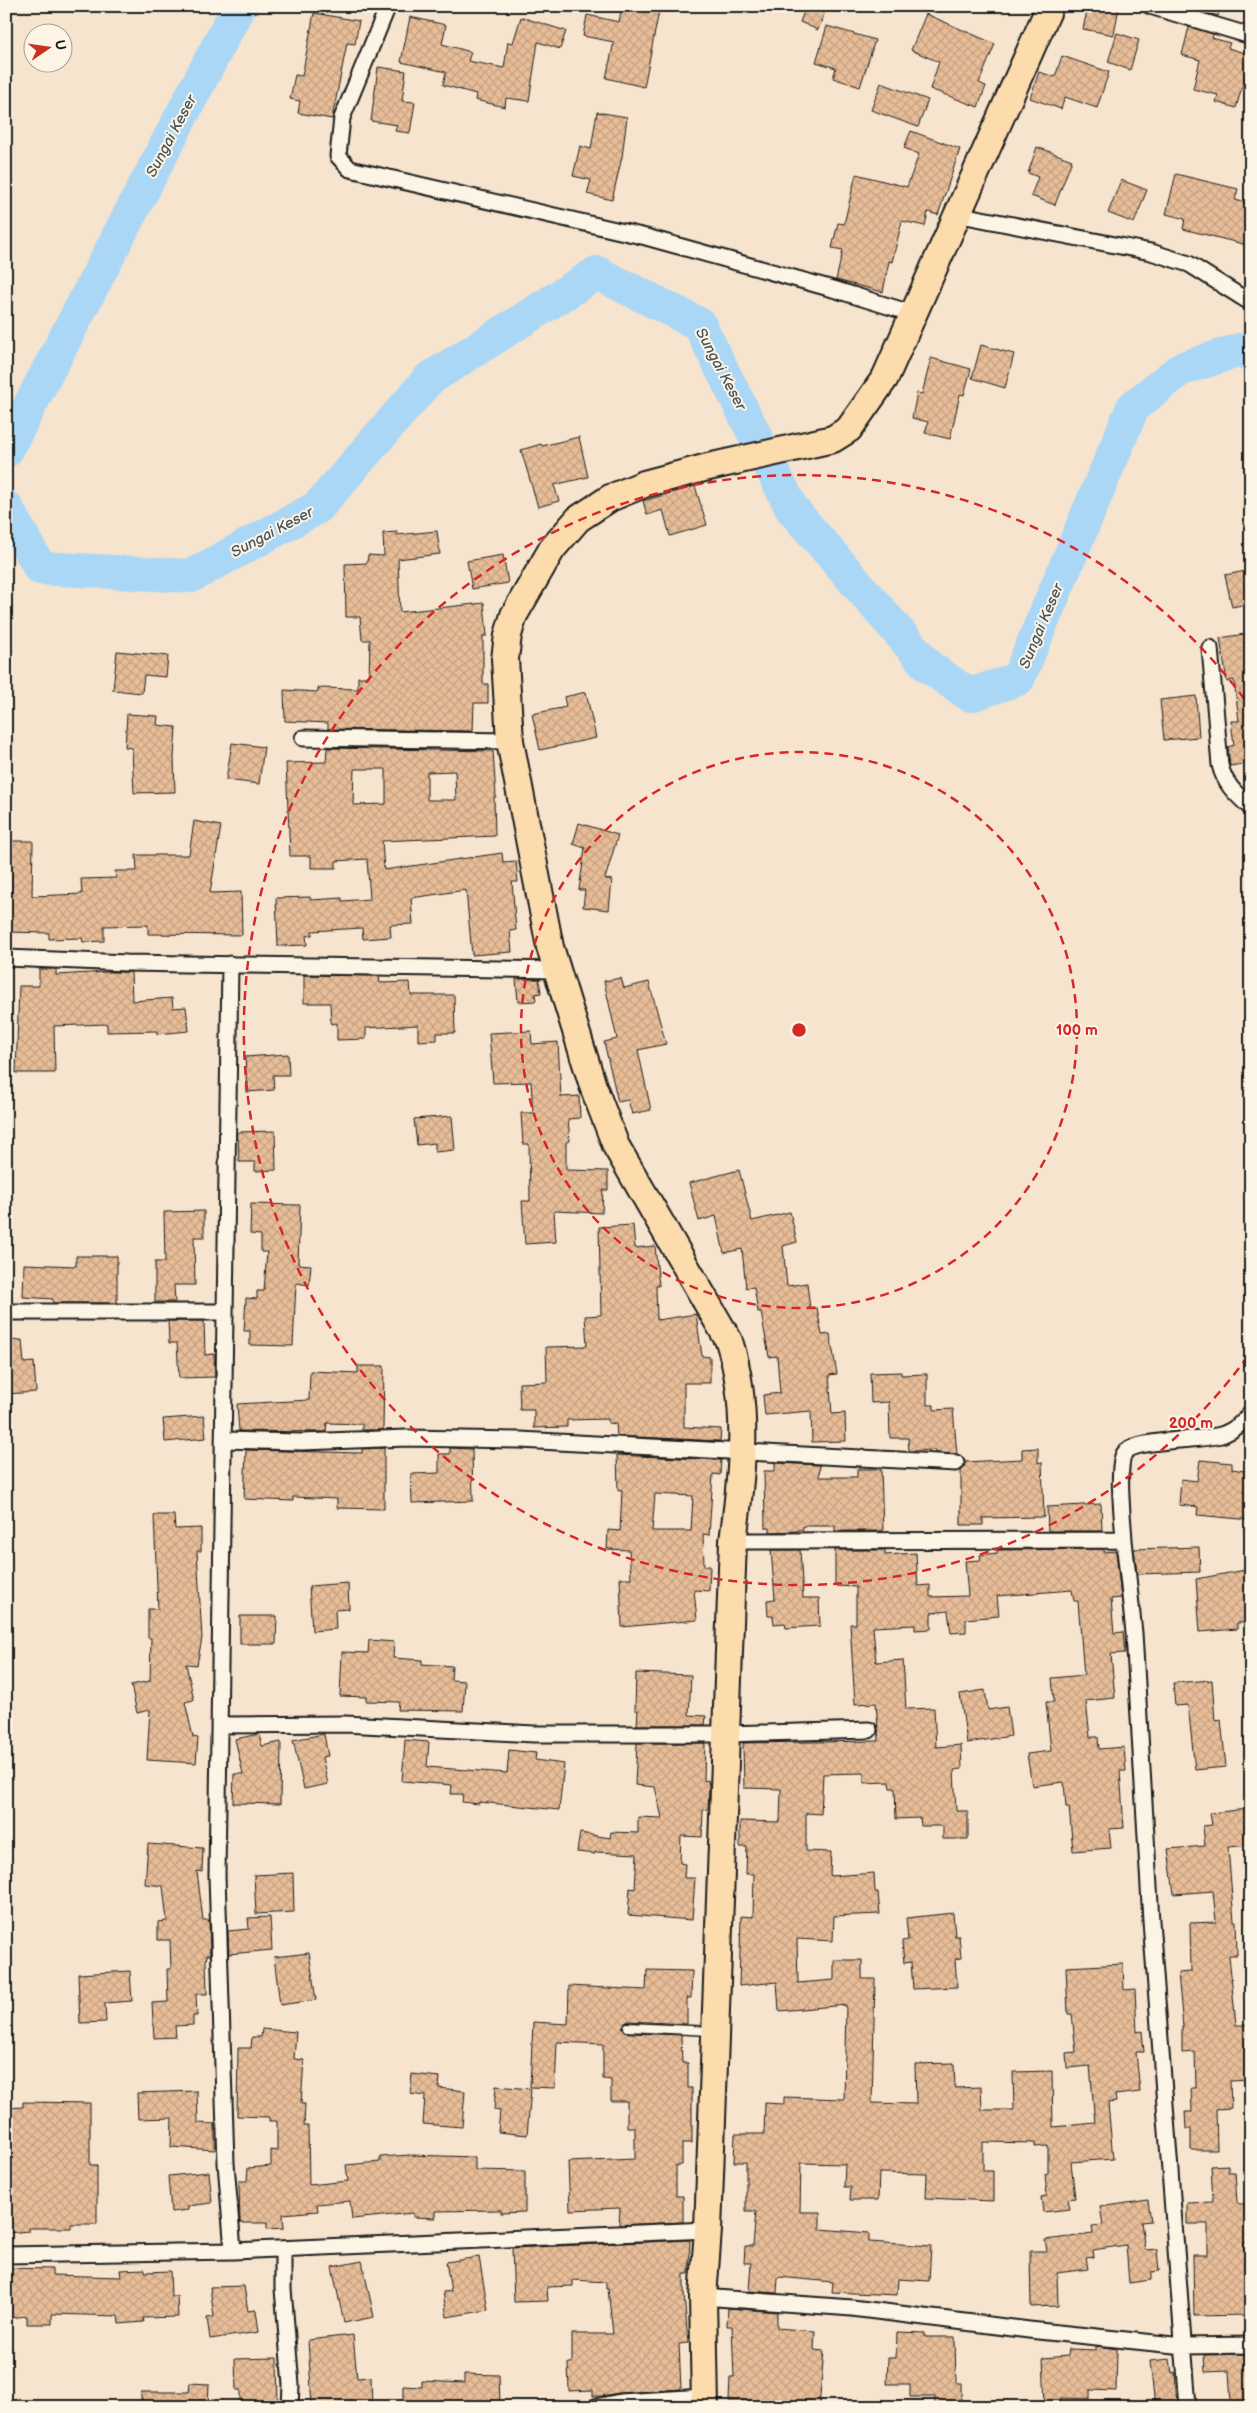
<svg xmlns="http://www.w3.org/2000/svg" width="1257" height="2413" viewBox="0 0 1257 2413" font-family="'Balsamiq Sans',sans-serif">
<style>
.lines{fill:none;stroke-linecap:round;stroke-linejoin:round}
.river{stroke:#aad7f6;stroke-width:34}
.building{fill:url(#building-cross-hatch);stroke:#1c1c1c;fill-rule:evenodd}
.service-casing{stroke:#1c1c1c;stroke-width:11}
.minor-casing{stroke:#1c1c1c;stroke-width:19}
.trunk-casing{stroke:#1c1c1c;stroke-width:30}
.service{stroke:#fcf5e5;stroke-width:8}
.minor{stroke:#fcf5e5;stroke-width:15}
.trunk{stroke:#fcdcac;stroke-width:26}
.ring{fill:none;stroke:#d62828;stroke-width:2.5;stroke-dasharray:9 6}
.labels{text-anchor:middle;stroke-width:4;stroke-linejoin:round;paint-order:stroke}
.water-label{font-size:15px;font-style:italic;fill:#47545d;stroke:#fcf5e5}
.centre{fill:#d62828;stroke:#fcf5e5;stroke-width:2.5}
.ring-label{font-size:15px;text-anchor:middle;font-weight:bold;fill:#d62828;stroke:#fcf5e5;stroke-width:4;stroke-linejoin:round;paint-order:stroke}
</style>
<defs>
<pattern id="building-cross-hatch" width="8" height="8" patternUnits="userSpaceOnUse" patternTransform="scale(1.25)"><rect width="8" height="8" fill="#e8bd98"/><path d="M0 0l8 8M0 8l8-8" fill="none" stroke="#c6a282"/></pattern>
</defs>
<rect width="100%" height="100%" fill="#f6e4ce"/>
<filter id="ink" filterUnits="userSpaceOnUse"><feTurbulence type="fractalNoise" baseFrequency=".02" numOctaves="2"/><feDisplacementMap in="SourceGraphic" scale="10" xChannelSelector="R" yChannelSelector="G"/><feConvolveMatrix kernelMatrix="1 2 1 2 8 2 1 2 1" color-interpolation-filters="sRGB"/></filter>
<g filter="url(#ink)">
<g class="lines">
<path class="river" d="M6,451L239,6
M6,507L40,568L191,576L318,507L429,379L597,273L699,324L792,509L929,667L970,695L1018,679L1133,407L1181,369L1239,350L1251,356"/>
</g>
<path class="building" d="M622,6H660L644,87L606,78L614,42L583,36L587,15L619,22Z
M806,6H827L818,30L800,22Z
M1088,6H1119L1114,35L1083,29Z
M1194,6H1221L1218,16L1193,9Z
M314,13L359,21L355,44L347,43L332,119L298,113L300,101L290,99L295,75L302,76Z
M926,14L995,44L979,83L986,86L978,107L930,89L939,62L911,50Z
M410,17L446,25L442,44L471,52L468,61L504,68L508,42L513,43L521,17L566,31L560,49L538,42L529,101L506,98L505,107L475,100L476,94L443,85L446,72L401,62Z
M827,26L875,40L860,87L833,78L836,68L816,62Z
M1189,27L1213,34L1212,38L1230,43L1228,48L1251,55L1236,108L1216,102L1218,95L1193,89L1200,60L1182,55Z
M1117,33L1139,40L1130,70L1108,62Z
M1062,56L1109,72L1097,108L1065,97L1061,109L1030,98L1039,72L1055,77Z
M378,67L406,71L402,101L415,102L410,133L395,131L397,125L371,121Z
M881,83L928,100L918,127L871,110Z
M597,112L627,117L622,157L612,200L587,194L591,180L573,176L580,146L591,149Z
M911,131L960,149L938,215L928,212L925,226L902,221L892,262L889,261L883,292L836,280L843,250L832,248L838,223L844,224L856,174L907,187L919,154L904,148Z
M1037,147L1072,160L1055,205L1031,196L1038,177L1028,173Z
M1176,174L1238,189L1235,200L1251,204V246L1183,229L1185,219L1166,214Z
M1121,180L1147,190L1134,223L1108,213Z
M981,345L1014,354L1005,388L972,378Z
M931,358L971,369L964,395L960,394L950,439L925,433L928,422L912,418L917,393L922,394Z
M579,437L588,477L554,485L559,501L538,507L521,450L541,444L542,446Z
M695,486L707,525L670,536L663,510L647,515L643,501Z
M437,531L440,554L398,559L400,612L484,603L487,636H483V684H488V703H474L473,731L328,729V723L285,721L284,690L318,692V688L358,689V677H369L370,640H362L360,617H346L345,564L367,563L368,555L384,556L383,533L397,532V535Z
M503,555L508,583L472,589L467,561Z
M1251,570V603L1232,607L1225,575Z
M1251,633V763L1230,766L1228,747L1234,745L1231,721H1239L1234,680L1227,682L1220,638Z
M117,651L168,656L166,677L144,675L142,693L113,690Z
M586,692L596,738L540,750L532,714L566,707L564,697Z
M1196,696L1199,737L1164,740L1160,700Z
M127,714L158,716L157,725L176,727L174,757L175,792L134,793L132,748L125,747Z
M232,743L264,747L259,784L226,780Z
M327,748L493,751L496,797H494L495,836L382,841L384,870L502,853L503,862L516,861L518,882H512L516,930L510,931L512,952L472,955L466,890L411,898L413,924L390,925L391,937L363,939L362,928L312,931V935L306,936L307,945L278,946L276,898L310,897L311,900L342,898V901L370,899L367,859L336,861V868H311V856H290L286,763L326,762ZM354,769H386V804L353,805ZM455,771L456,800H427V772Z
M194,821L221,826L210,893L241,892L242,935L148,934V925L104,926V941L83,942L82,938L49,939V933L6,932V891H11V859H6V841H33L32,896L82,894L81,879L116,878L115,871H137L136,855H189Z
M579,823L618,835L605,879L612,880L609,910L583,907L585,890H579L585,848L573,844Z
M39,969H56V975L106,972H131L132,1001L172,998L173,1008L186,1007L189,1031L157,1034V1031L107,1032V1024L54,1026L55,1073H16L19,986H39Z
M304,975L379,976L380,983L410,982L411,995H454L455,1033H437V1040L418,1041V1025L366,1028V1039L337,1040V1023L331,1024L330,1003H304Z
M621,978L624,988L649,982L666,1044L638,1050L651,1110L632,1114L628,1100L618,1102L604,1042L617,1039L604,981Z
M516,979H539L541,993L535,994L536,1001L518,1002Z
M531,1031L532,1044L558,1042L561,1097L579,1096L580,1118L568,1119L570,1141L566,1142V1170L608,1171V1190H603L602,1213L554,1211L556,1242L525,1244L522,1201H530L529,1144H523L521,1113H533L531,1082L493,1083L489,1033Z
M288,1054L289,1075H273L274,1090L247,1092L245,1057Z
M452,1116L455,1150L435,1152V1143L417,1145L414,1119Z
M275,1131L276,1170L255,1171V1162H239L238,1132Z
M739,1170L752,1221L790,1212L797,1242L783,1246L787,1286L807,1283L810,1309L817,1308L822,1335L830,1334L837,1374L829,1375L832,1414L845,1413L846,1441L812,1442L811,1411L765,1415L763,1395L780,1393L777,1356L769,1357L761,1312H758L754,1287L746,1288L742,1249L724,1253L716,1216L699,1221L689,1183Z
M251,1204L300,1205L298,1264L311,1265L309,1285L296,1283L293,1346L250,1345V1331H244L246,1298L257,1299V1291H264L267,1252H261V1235L250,1234Z
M204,1211V1237H194L195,1285H174L175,1302H155V1262H165L164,1212Z
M633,1225L635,1248L655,1246L659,1286H656L657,1320L696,1314L702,1356L710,1357V1383H684V1427L721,1429L720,1441L617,1436L616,1424L608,1423V1419L567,1420V1427L534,1428V1410H520L519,1383L547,1382L546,1347L587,1346L585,1316L601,1315L599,1227Z
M76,1256H117V1303H53V1299L23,1297L24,1264L76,1266Z
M168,1321H204L205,1355L214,1354L215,1377L179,1378L177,1343H169Z
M22,1340L24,1363L34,1362L36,1392L6,1394V1341Z
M358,1366H384L383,1430H362V1424L327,1423L326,1432L239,1431L237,1404L309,1400L310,1371L358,1373Z
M901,1372V1375L927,1374V1405H934V1410L953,1409L957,1454L935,1453V1450L909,1451L908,1438H890L889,1402L871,1403L870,1373Z
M204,1416L206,1438L165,1442L163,1419Z
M384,1448V1509L337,1508V1499L293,1497V1501L244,1499L246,1450L362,1453V1449Z
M450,1448L472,1449L473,1501L412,1503L411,1474L439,1473V1454H450Z
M1038,1448V1463L1042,1462L1044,1517L983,1518V1525H961V1471L965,1462L1022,1459V1449Z
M617,1455L721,1460L720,1475L713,1474L709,1535L703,1534L704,1566H710L709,1591L694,1590L697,1620L622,1627L620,1578H631L629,1550L607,1549L608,1530L620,1531L622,1490H618ZM655,1494L693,1496L691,1531H652Z
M1200,1460L1232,1463V1469L1251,1472V1520L1197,1515L1198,1507L1179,1505L1181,1479L1197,1481Z
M775,1463L820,1465L819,1477H857V1469H881L883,1531H835V1526H803V1530H798V1531L770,1532V1528H765L764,1471H775Z
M1101,1504L1102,1531H1048L1047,1507Z
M154,1515H174L175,1529L201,1528V1551H197L202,1638L197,1665L186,1664L194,1700L185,1702L193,1737L198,1738L196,1763L147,1760L150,1710L137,1713L131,1685L150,1681L151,1638H148V1609H158Z
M1199,1547L1200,1572L1137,1574L1134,1549Z
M1104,1549V1552L1116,1551L1121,1598L1111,1599L1114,1633L1123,1632L1125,1653L1111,1654L1115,1698L1086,1701L1090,1737H1098L1099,1749L1124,1747L1126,1771H1120L1124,1828L1109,1829L1111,1848L1073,1851L1069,1807H1066L1064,1782L1032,1786L1027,1754L1051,1751L1046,1702H1054L1052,1678L1084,1675L1078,1601H1074L1072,1590L997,1596L999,1616L966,1619V1632L951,1633L948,1611L931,1613V1629L915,1630V1625L873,1627L876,1662L903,1660L906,1709L934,1708L936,1747L961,1745L962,1769L954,1770L956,1811H968V1839H943V1826H921L920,1818L896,1819L895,1788H890L889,1782L864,1783V1773L823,1774L821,1814L806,1813V1851L831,1852L830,1876L874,1873L875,1892H878L880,1914L834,1916L833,1941L797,1939L798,1983L834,1980V1960H862V1979H875L872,2103L916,2104L915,2064L954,2063L955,2088L981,2087L982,2110H1014L1013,2072L1052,2071L1053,2127L1095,2123L1090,2066L1067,2068L1066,2053L1076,2052L1072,2014H1068L1066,1967L1123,1964L1124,1990L1135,1989L1137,2032L1142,2031L1144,2052H1136L1140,2092L1115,2095L1116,2102L1108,2103L1113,2159L1071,2162L1075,2198L1068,2199L1070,2209L1043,2212L1041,2197L1047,2196L1045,2174L1048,2173V2146L1035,2147V2143L983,2142V2171H993V2201L926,2198L927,2174L879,2173L878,2200H850L851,2187H844L845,2164L801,2163L800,2212H820V2229L869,2233V2242L931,2246L929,2281L898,2279L897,2295L832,2292L833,2282L778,2277L777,2293L749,2291L751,2263H744L745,2246H753L756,2211H746V2162H734L735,2134H764L765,2103L784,2104V2097L844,2099L846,2005L779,2011L777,1982L739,1986L741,1916L753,1917L754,1874H746L747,1847H740V1821L780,1822L781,1789L744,1788L743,1743L879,1741L876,1703L855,1704L850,1624H856V1587L835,1586V1550H885V1555L916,1553L918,1586L930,1585V1597L968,1596L965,1561L981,1560L980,1555L997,1553V1550Z
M771,1550H800L803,1598H819L820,1626L786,1628L785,1623L774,1624L773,1616H768L767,1600L775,1599Z
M1251,1569V1622L1237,1623V1629L1200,1632L1196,1579Z
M348,1583L349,1609L335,1610L336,1629L312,1631L309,1586Z
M240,1616H277L276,1644H240Z
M369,1640L394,1642L393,1658L422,1660V1664L452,1666L451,1680L465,1681L463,1711L398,1710L399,1702L366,1701V1697L340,1696L342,1652L368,1653Z
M636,1673L691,1675L689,1715L706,1716L705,1725H637L638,1710H635Z
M1212,1680L1215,1721L1221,1720L1226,1767L1195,1770L1188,1705L1175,1706L1173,1683Z
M985,1690L988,1710L1007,1707L1011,1736L967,1743L960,1694Z
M259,1734L262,1746L281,1742L280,1804L233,1803L234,1774H243L235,1739Z
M324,1734L328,1756L322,1757L328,1784L304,1789L293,1740Z
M405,1740L429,1742L427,1767L507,1773L509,1750L536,1753L535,1760L564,1764L559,1810L479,1802V1804L462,1802L463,1794H451L452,1785L402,1781Z
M637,1743H705L704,1781L708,1780L709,1786L708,1809L703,1810L702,1837L681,1836L680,1863L685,1864L684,1878H695L692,1920L628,1915L630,1888L635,1889L637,1854L595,1852V1854L577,1852L580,1833L610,1838L611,1832L638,1833V1817L662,1818L655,1787L635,1785Z
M1248,1809L1251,1845L1228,1847L1234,1921H1236L1237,1955H1229L1236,2025H1248L1251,2080L1230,2081L1231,2108L1216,2109L1217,2150H1191V2129H1186L1185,2112H1192L1191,2088H1196L1195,2052L1182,2053V2027H1183L1178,1973L1191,1972L1190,1923L1216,1922L1213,1891L1174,1894L1168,1849L1205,1846L1203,1826L1212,1825L1210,1813Z
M148,1844L203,1848L202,1872L197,1871L203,1920H209L210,1955H207L206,1961L207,1994H196L197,2016H193V2025L175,2026L176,2037L154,2038L152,2003L168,2002L167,1969H171L170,1940H158V1922L167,1921L163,1886L145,1884Z
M293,1873L294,1912L256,1914L254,1875Z
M953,1913L955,1936H959L961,1958L955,1959L957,1987L913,1989L911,1962L904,1963L902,1941L908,1940L906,1918Z
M270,1917L272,1950L229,1954L228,1931L249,1929L248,1918Z
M309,1953L316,2000L280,2005L274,1957Z
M647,1970L692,1971L691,1998H687V2024L628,2021L622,2027L628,2033L681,2035L682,2063H688V2088H692V2143H682V2165H676V2196H683V2222L619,2225L620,2208L570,2210L568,2162L635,2159V2127H627V2101H611V2080L603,2079V2044L557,2042L555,2088L530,2087L533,2022L568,2024L569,1986L646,1990Z
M130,1971L132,2001L105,2003L106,2022L80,2023L78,1974Z
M262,2029L296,2032L294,2059L304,2060L301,2104H305L304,2126H308L309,2185L348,2181L346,2165L380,2162V2157L410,2155L475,2157V2170L525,2171V2212L501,2213V2210L435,2211V2218L413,2217V2213L352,2219L350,2201L317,2204L318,2211L283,2214L284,2228L267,2229V2223H240L239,2181H247L248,2168L271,2166V2150L277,2151V2121H269V2117L237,2116L238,2048H251L252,2037H261Z
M412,2074L440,2077L439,2088L465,2091L462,2127L423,2124L425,2096L410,2094Z
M496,2086L531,2089L527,2135L498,2132L500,2111L494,2110Z
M197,2091L198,2123L215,2124V2150L171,2147L172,2118L138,2119L137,2093Z
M23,2102L90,2103V2165H97V2224H71V2228H29V2231L8,2233L6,2108L23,2107Z
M1228,2165V2172H1235L1237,2202L1239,2204H1251V2242H1244V2273H1251V2315L1194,2316L1193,2255H1208V2224H1187V2203L1213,2202L1211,2166Z
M209,2172L212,2203L188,2206V2210L171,2212L168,2176Z
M1148,2200L1151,2221L1141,2222L1145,2250L1157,2249L1159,2271L1151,2272V2280L1129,2283L1126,2245L1093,2250L1094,2257L1086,2258L1088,2269L1057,2273L1058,2306L1031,2307L1030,2251H1047L1045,2240L1093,2234L1092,2226L1103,2225L1100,2207Z
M690,2240L689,2274H684V2294L688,2343L679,2344L681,2389L619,2393L602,2396H593V2390L569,2391L568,2363H572V2334H613L608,2289H606V2282L573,2280V2286L547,2287L548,2301L514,2302L512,2248Z
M479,2257L488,2310L447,2317L443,2292L451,2291L446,2262Z
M362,2261L374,2317L344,2323L332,2267Z
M6,2268L52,2269V2275L121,2277L120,2270L145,2269V2272L170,2271L171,2296H177L178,2317L143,2318L144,2322L119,2324L118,2316L52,2314V2324H27V2316L9,2318L8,2309H6Z
M244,2286L248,2311L256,2310L259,2332L210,2339L207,2318L214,2317L210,2287Z
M728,2308L777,2312V2328L815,2331L814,2350L824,2351L819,2407H768V2401H729L730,2377H734L732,2326H727Z
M897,2332L925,2333V2337H955L956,2383H961V2407H935V2397H910V2384H887L888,2358H896Z
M353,2335L357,2378L371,2377L372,2407H312L308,2340Z
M1096,2346L1117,2349L1116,2391L1090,2390V2399L1060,2398V2405L1045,2406L1043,2358L1068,2356L1069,2349L1096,2350Z
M1251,2354V2401L1231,2402L1229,2371L1205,2372L1204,2355Z
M277,2358L278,2407H240V2390H236L235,2359Z
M1170,2359L1172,2373L1175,2372L1177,2407H1155L1150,2361Z
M464,2374L499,2375L500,2405L454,2403V2407H403V2386L422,2387V2381L464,2383Z
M190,2383L209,2384L208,2407H141V2392H189Z"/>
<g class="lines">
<g class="service-casing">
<path id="service" d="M628,2027L711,2031"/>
</g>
<g class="minor-casing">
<path id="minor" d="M388,6L342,118L338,156L350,169L646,237L833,289L914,314
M1150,6L1251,36
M956,214L1151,252L1189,264L1251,303
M1210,648L1220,765C1225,785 1236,794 1251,808
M303,738L510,741
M6,958L127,963L556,970
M230,964L217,1875L226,2163L233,2251
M6,1312H225
M223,1440L302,1442L407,1438L520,1440L956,1463
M1124,1540C1123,1520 1117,1474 1123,1456C1128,1437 1205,1442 1224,1434C1235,1430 1244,1421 1251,1412
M733,1541L1124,1540L1134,1633L1151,1921L1188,2407
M219,1725L345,1724L534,1734H726L869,1730
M283,2249V2289L291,2385L290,2407
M6,2255L233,2251L708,2230
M703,2297L852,2308L1029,2330L1184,2346L1251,2345
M595,2407L620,2402L705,2397"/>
</g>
<g class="trunk-casing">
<path id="trunk" d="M705,2407L703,2297L708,2230L733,1541C742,1474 750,1406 729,1341L616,1146L593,1086L550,947L510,741L505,659L508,635L514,615L552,549L578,519L610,498L644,484L704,468L833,439L849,429L885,378L1050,6"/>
</g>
<use href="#service" class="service"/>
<use href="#minor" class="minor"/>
<use href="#trunk" class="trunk"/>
</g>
</g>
<g class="ring">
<circle cx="799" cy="1030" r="278"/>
<path d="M1248 1356A555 555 0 1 1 1248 704"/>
</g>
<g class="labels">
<g class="water-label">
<text transform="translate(171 136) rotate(-62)" y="5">Sungai Keser</text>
<text transform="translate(721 369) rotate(62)" y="5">Sungai Keser</text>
<text transform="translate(272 532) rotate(-28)" y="5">Sungai Keser</text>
<text transform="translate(1041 626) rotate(-67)" y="5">Sungai Keser</text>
</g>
</g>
<circle cx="799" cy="1030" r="8" class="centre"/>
<g class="ring-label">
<text x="1077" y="1035">100 m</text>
<text x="1191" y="1428">200 m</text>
</g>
<rect width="1257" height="2413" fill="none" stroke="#fcf5e5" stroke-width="25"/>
<rect x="12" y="12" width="1232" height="2388" fill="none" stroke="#1c1c1c" stroke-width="2" filter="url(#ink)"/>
<g transform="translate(48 48) rotate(77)"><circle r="24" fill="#fcf5e5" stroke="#a29e95"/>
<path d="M0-4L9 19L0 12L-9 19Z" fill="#c8321e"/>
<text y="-8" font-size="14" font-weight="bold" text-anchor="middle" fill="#1c1c1c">U</text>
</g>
</svg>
